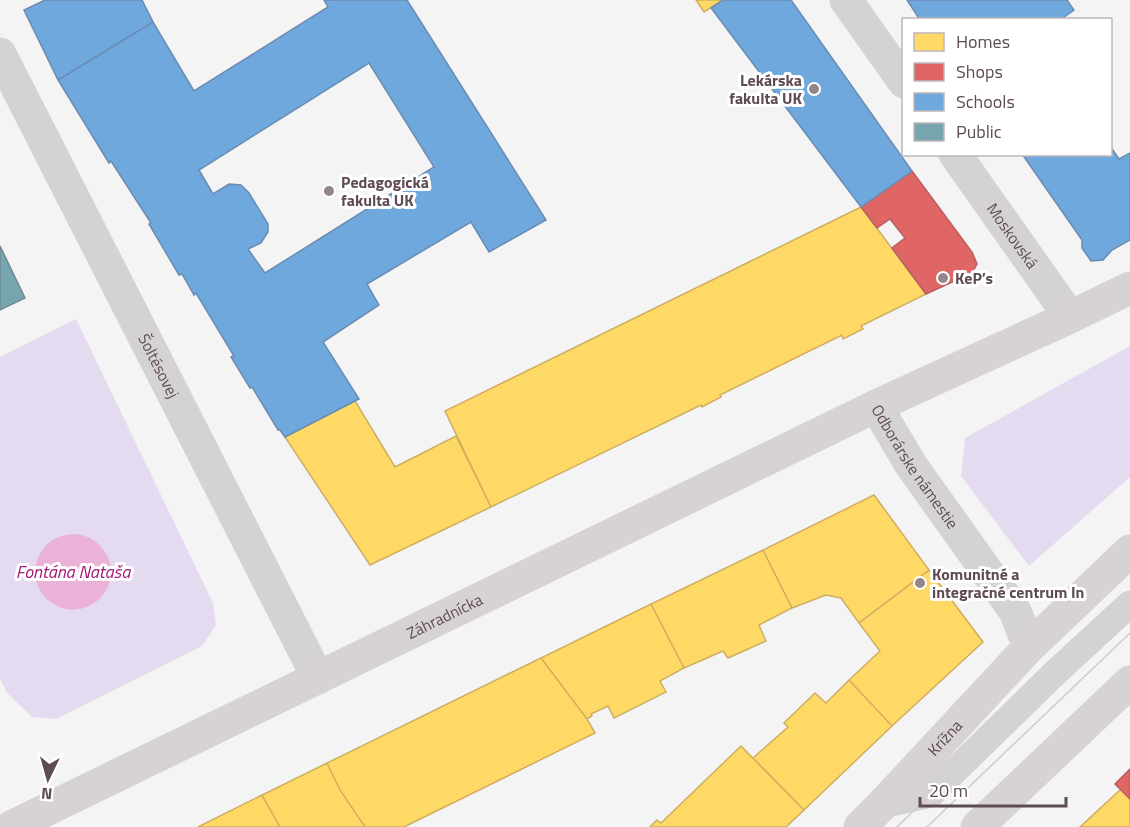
<svg xmlns="http://www.w3.org/2000/svg" width="1130" height="827" viewBox="0 0 1130 827" font-family="'Titillium Web',sans-serif">
<style>
.green{fill:#e5dbf0;fill-rule:evenodd}
.water{fill:#ebb2d7}
.homes{fill:#ffd966;stroke:#cfae60;stroke-width:1.5}
.shops{fill:#e06666;stroke:#b95e60;stroke-width:1.5}
.schools{fill:#6fa8dc;stroke:#6a8cb3;stroke-width:1.5;fill-rule:evenodd}
.public{fill:#76a5af;stroke:#6f8a93;stroke-width:1.5}
.lines{fill:none;stroke-linecap:round;stroke-linejoin:round}
.lane{stroke:#d5d2d4;stroke-width:27}
.street{stroke:#d5d2d4;stroke-width:33}
.secondary{stroke:#d7d2d4;stroke-width:33}
.tram{stroke:#cecbcc;stroke-width:1.5}
.poi-dot{fill:#93868b;stroke:#fff;stroke-width:2}
.labels{text-anchor:middle;stroke-width:6;stroke-linejoin:round;paint-order:stroke}
.poi-label{font-size:16px;font-weight:bold;fill:#5f4b53;stroke:#fff;text-anchor:start}
.street-label{font-size:16px;fill:#5f4b53;stroke:#fff}
.water-label{font-size:18px;font-style:italic;fill:#a51875;stroke:#fff}
</style>
<rect width="100%" height="100%" fill="#f3f4f3"/>
<path class="green" d="M76,319L213,603L216,625L202,646L56,719L32,717L7,693L0,679V357ZM57,538C67,538 80,536 90,539C96,540 103,548 106,554C123,595 81,627 47,600L42,551Z
M1130,346V477L1029,566L961,476L965,438Z"/>
<path class="water" d="M35 572a38 38 0 1 1 76 0a38 38 0 1 1-76 0Z"/>
<path class="homes" d="M696,0H723L704,12Z
M861,207L926,294L861,326L863,329L843,339L842,335L720,395L721,397L702,407L701,405L491,507L445,411Z
M355,401L395,467L456,436L491,507L370,565L285,437Z
M874,495L929,570L859,623L841,598L826,595L792,608L763,550Z
M763,550L792,608L759,625L766,641L728,658L723,651L684,668L651,604Z
M929,570L983,642L892,726L849,680L880,651L859,623Z
M651,604L684,668L660,681L666,692L614,718L608,706L591,714L592,716L587,719L541,658Z
M541,658L587,719L595,733L404,827H365L340,790L327,763Z
M849,680L892,726L804,810L753,758L788,727L784,723L815,693L826,703Z
M741,746L804,810L786,827H650L657,820L661,823Z
M327,763L340,790L365,827H280L262,795Z
M1121,789L1130,799V827H1080Z
M262,795L280,827H198Z"/>
<path class="shops" d="M912,171L972,252L977,264L972,273L926,294L892,248L905,238L890,219L877,228L861,207Z
M1130,769V799L1115,784Z"/>
<path class="schools" d="M45,0H142L153,22L58,80L24,10Z
M324,0H407L546,220L489,252L471,222L367,284L379,305L323,342L359,399L285,437L280,430H278L252,387L250,388L231,357L234,356L196,293L194,295L182,274L179,275L149,224L151,223L111,161L109,163L58,80L153,22L194,91L328,7ZM369,63L434,167L265,273L248,249L261,243L268,232V224L249,193L241,185L229,184L213,194L199,170Z
M723,0H791L912,171L861,207L711,8Z
M907,0H1067L1074,10L1060,20H920Z
M1110,146L1119,159L1130,153V240L1112,250L1103,260L1091,261L1082,248V240L1022,154H1110Z"/>
<path class="public" d="M0,246L25,298L0,310Z"/>
<g class="lines">
<path class="lane" d="M882,805L931,794L1056,672L1130,604"/>
<g class="street">
<path d="M846,0L904,82"/>
<path id="s1" d="M0,54L318,678"/>
<path id="s2" d="M955,154L1070,317"/>
<path id="s3" d="M876,406L911,465L1015,611L1029,647"/>
</g>
<g class="secondary">
<path id="s4" d="M11,827L876,406L1070,317L1130,288"/>
<path id="s5" d="M860,827L882,805L1029,647L1130,551"/>
<path d="M977,827L1130,682"/>
</g>
<path class="tram" d="M897,827L931,794
M927,827L1130,633"/>
</g>
<g class="poi-dot">
<circle cx="814" cy="89" r="6"/>
<circle cx="329" cy="191" r="6"/>
<circle cx="943" cy="278" r="6"/>
<circle cx="920" cy="583" r="6"/>
</g>
<g class="labels">
<g class="poi-label">
<text x="802" y="86" text-anchor="end">Lekárska<tspan x="802" dy="18">fakulta UK</tspan></text>
<text x="341" y="188">Pedagogická<tspan x="341" dy="18">fakulta UK</tspan></text>
<text x="955" y="284">KeP’s</text>
<text x="932" y="580">Komunitné a<tspan x="932" dy="18">integračné centrum In</tspan></text>
</g>
<g class="street-label">
<text dy="6" stroke="none"><textPath href="#s2" startOffset="100">Moskovská</textPath></text>
<text dy="6" stroke="none"><textPath href="#s1" startOffset="350">Šoltésovej</textPath></text>
<text dy="6" stroke="none"><textPath href="#s3" startOffset="72">Odborárske námestie</textPath></text>
<text dy="6" stroke="none"><textPath href="#s4" startOffset="482">Záhradnícka</textPath></text>
<text dy="6" stroke="none"><textPath href="#s5" startOffset="123">Krížna</textPath></text>
</g>
<g class="water-label">
<text x="73" y="578">Fontána Nataša</text>
</g>
</g>
<rect x="902" y="18" width="210" height="138" fill="#ffffff" stroke="#bfb7ba" stroke-width="1.5"/>
<rect x="914" y="33" width="30" height="18" fill="#ffd966" stroke="#bfb7ba" stroke-width="1.5"/>
<text x="956" y="48" font-size="18" fill="#5f4b53">Homes</text>
<rect x="914" y="63" width="30" height="18" fill="#e06666" stroke="#bfb7ba" stroke-width="1.5"/>
<text x="956" y="78" font-size="18" fill="#5f4b53">Shops</text>
<rect x="914" y="93" width="30" height="18" fill="#6fa8dc" stroke="#bfb7ba" stroke-width="1.5"/>
<text x="956" y="108" font-size="18" fill="#5f4b53">Schools</text>
<rect x="914" y="123" width="30" height="18" fill="#76a5af" stroke="#bfb7ba" stroke-width="1.5"/>
<text x="956" y="138" font-size="18" fill="#5f4b53">Public</text>
<g transform="translate(48 779) rotate(185)" stroke="#ffffff" stroke-width="4.5" paint-order="stroke">
<path d="M0-4.5L10 22L0 15L-10 22Z" fill="#5f4b53"/>
<text y="-9" font-size="16" font-weight="bold" text-anchor="middle" fill="#5f4b53">N</text>
</g>
<path d="M920 797v9h146v-9" fill="none" stroke="#5f4b53" stroke-width="3"/>
<text x="929" y="797" font-size="18" fill="#5f4b53" stroke="#ffffff" stroke-width="4.5" paint-order="stroke">20 m</text>
</svg>
